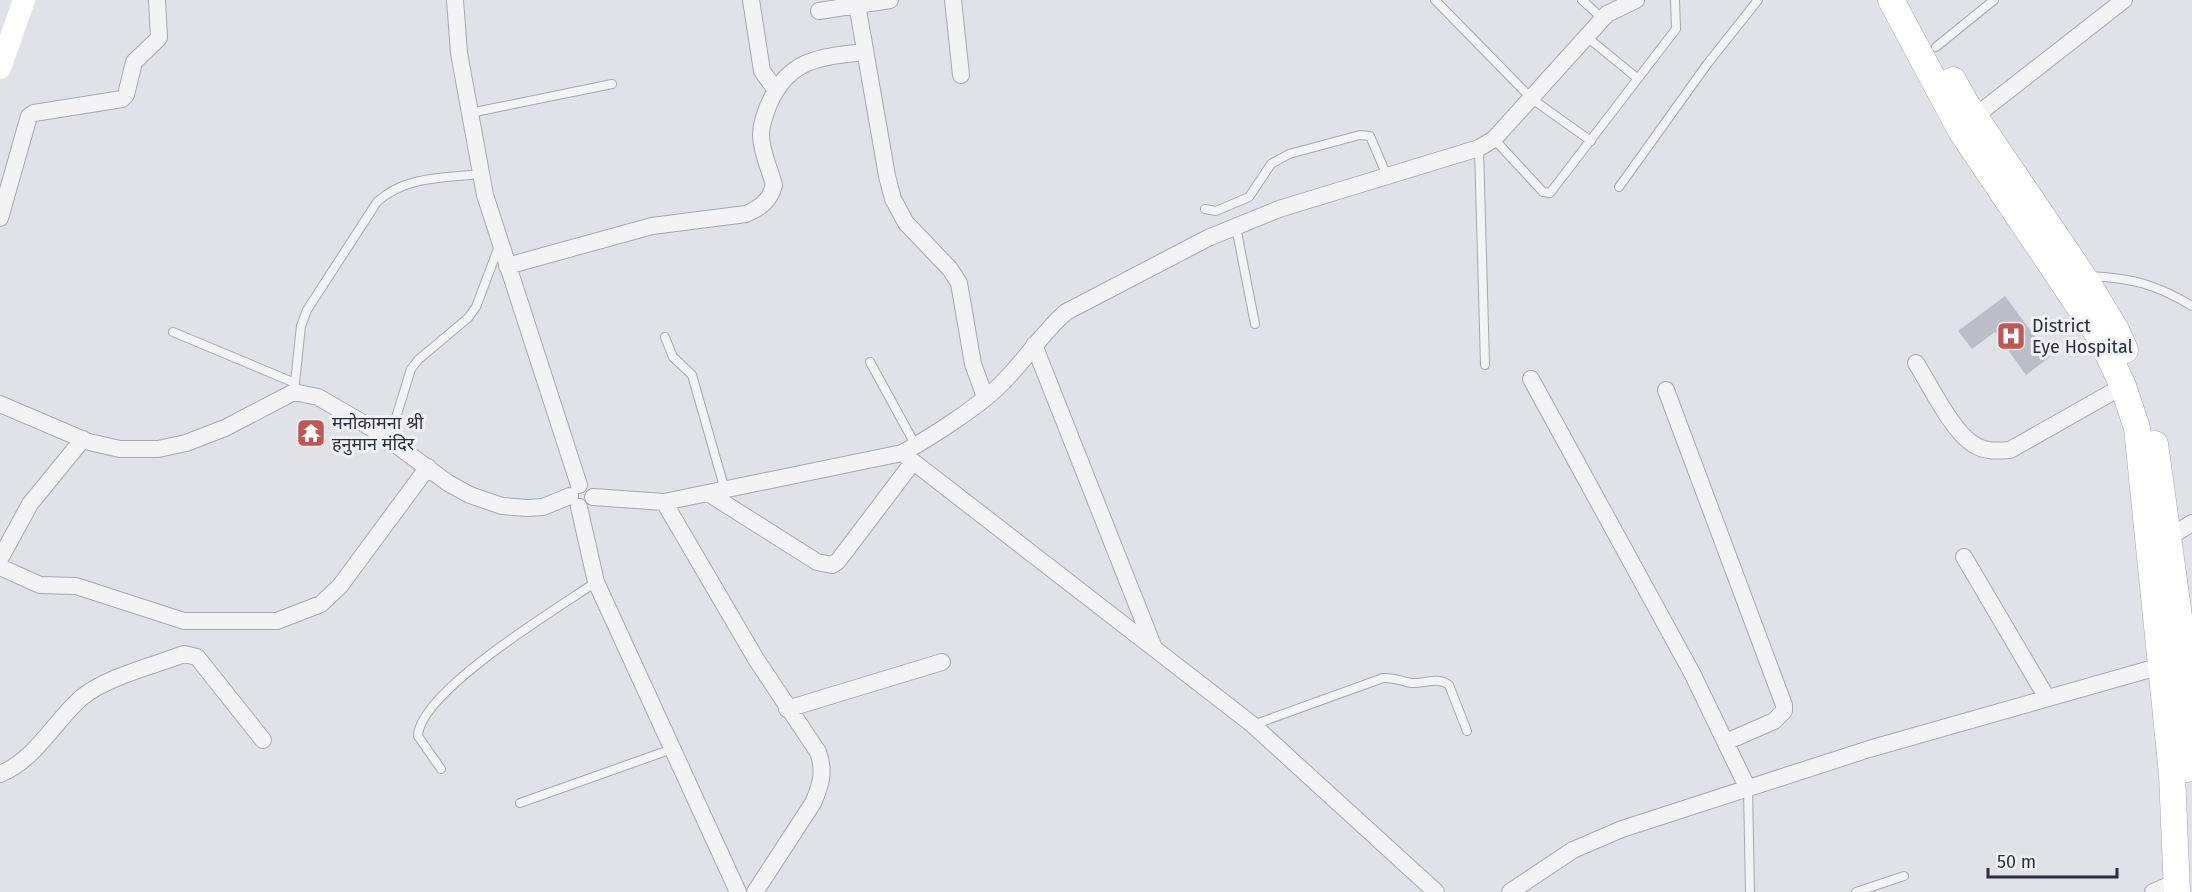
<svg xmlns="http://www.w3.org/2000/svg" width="2192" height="892" viewBox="0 0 2192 892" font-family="'Fira Sans','Noto Sans Devanagari',sans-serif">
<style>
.building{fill:#bbbdc7}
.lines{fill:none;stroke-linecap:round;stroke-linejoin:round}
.lane-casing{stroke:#a6a8b1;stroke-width:10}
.street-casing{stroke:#a6a8b1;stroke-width:18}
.primary-casing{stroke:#a1a5b2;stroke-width:27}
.lane{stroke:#f3f3f6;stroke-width:8}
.street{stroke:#f3f3f6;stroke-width:16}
.secondary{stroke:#fff;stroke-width:22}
.primary{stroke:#fff;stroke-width:26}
.labels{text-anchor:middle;stroke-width:6;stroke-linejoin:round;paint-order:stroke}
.poi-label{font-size:18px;fill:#2b2e3d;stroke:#f0f1f5;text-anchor:start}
</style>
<rect width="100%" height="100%" fill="#e0e2e8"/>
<path class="building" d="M2005,296L2050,357L2026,375L1995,332L1972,349L1958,331Z"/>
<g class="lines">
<g class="lane-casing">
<path id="lane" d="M1435,0L1532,99L1591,141
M1582,0L1603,19
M1587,37L1637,78
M1936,47L1994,0
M470,113L612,84
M1494,139L1543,192L1550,193L1676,29L1675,0
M1479,148L1485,365
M1619,187L1708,63L1758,0
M1205,209L1216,211L1249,197L1271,164L1289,154L1360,135L1370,136L1387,176
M1236,227L1255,324
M2089,276C2131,278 2156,284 2192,306
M173,332L295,383
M665,337L673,357L692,375L725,490
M870,362L916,446
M294,392L301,326L307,310L377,202C404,176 445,178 481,174
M389,440L411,369L419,359L468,318L476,307L499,246
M1253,725L1383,678C1393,677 1401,681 1411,683C1425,684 1437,676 1449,685L1467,731
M441,769L418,736C420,691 558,608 596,582
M1748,789L1750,892
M520,803L672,749
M1856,892L1904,876"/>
</g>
<g class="street-casing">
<path id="street" d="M455,0L459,53L485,195L579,485
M751,0L762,71L775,89
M953,0L961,75
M857,4L887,176L893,199L906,223L950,269L959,283L973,364L985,397
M819,11L890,0
M1969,121L2124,0
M0,218L29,116L34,113L122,99L126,95L134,62L159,38L157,0
M507,266L652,226L746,214C760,208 770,201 774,185C770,170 761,151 761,135C761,124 765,114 769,104C789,58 821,57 865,52
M1034,345L1154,648
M1916,363C1930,385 1952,431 1973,444C1985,452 1997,451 2010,450L2123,386
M1531,379L1692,673L1748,789
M1666,390L1784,705V711L1774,721L1726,742
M0,404L89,442L120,449H158L186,443L225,428L294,392L318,397L380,433L448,483L470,495L502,506L527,508L543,507L570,496
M902,453L1253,725L1436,892
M708,493L817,562L832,565L838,561L913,462
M593,497L664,502L902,453C930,438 983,404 1004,381C1026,359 1042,333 1066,312L1208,238L1279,209L1479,148L1494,139L1607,14L1636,0
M664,502L756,659L818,752C825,771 821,785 813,803L755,892
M579,507L596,582L738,892
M2168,538L2192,523
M1964,557L2047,698
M0,559L30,504L83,439
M0,567L40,585L76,586L184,621H277L321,604L340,586L428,467
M787,709L942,662
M0,774C36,759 53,723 81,698C106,677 153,666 184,654L197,657L263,740
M1510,892L1573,850L1622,829L1869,749L2161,666
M2153,892L2177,882"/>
</g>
<g class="primary-casing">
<path id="primary" d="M1891,0L1961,131L2101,339L2123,386L2137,428L2172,774L2177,892
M1953,80L1965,102L2089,285L2117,332L2125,350
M2155,444L2181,631L2187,769"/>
</g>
<use href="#lane" class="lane"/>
<use href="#street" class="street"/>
<path class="secondary" d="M0,68L24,0"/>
<use href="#primary" class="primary"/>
</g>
<defs>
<g id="hospital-square" transform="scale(1.5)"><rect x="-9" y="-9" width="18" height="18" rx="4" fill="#bf5753" stroke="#f0f1f5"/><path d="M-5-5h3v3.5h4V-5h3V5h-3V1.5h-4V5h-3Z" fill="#fff"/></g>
<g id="temple-square" transform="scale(1.5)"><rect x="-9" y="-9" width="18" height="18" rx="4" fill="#bf5753" stroke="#f0f1f5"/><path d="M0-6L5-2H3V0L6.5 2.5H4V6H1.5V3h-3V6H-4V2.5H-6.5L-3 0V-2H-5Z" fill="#fff"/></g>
</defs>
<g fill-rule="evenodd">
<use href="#hospital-square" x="2011" y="336"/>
<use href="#temple-square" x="311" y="433"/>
</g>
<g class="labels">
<g class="poi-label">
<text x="2032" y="332">District<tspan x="2032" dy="21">Eye Hospital</tspan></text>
<text x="332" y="429">मनोकामना श्री<tspan x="332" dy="21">हनुमान मंदिर</tspan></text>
</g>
</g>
<path d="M1988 868v9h129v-9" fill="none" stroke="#2b2e3d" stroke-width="3"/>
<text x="1997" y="868" font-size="18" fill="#2b2e3d" stroke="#f0f1f5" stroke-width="4.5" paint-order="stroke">50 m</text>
</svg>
